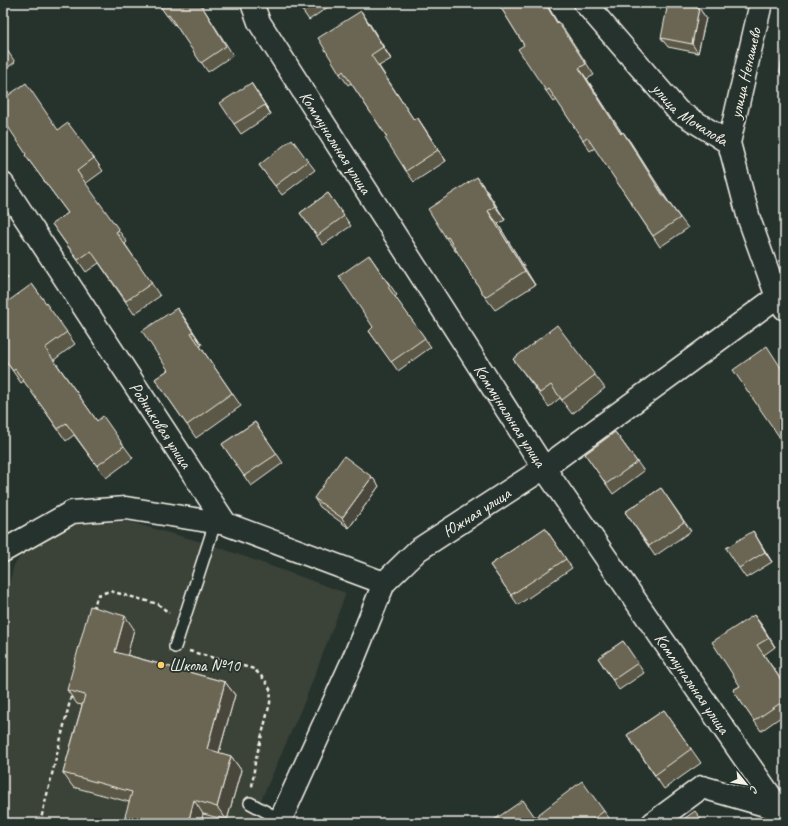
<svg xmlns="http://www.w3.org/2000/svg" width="788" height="826" viewBox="0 0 788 826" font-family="Caveat,sans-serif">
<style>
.built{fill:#3a4238}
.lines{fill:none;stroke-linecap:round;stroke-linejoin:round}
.service-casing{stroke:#f4f1e8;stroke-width:14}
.minor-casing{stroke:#f4f1e8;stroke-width:25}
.tertiary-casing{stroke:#f4f1e8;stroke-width:25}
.path{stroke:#f4f1e8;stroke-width:2.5;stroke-dasharray:4 3;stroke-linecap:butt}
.service{stroke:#26332d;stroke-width:11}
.minor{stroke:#26332d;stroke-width:22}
.tertiary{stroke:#26332d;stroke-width:22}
.wall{fill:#5b5847;stroke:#f4f1e8}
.shaded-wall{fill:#4a473a;stroke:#f4f1e8}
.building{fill:#6a6653;stroke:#f4f1e8}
.poi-dot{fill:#ffd166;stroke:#26332d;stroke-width:1.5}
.labels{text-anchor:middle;stroke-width:3.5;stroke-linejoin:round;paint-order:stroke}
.street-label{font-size:17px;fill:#f4f1e8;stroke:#26332d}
.poi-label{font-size:17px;fill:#f4f1e8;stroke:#26332d;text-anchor:start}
</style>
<rect width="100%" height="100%" fill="#26332d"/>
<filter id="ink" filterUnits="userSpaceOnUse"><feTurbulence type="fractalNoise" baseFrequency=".025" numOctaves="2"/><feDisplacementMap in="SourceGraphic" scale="8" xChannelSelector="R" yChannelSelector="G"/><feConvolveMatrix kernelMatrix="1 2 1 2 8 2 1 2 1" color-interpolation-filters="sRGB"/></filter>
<g filter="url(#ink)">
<path class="built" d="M126,521L209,544L346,593L306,698L251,823H3V609L14,565L24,552L67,525Z"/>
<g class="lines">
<g class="service-casing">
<path id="service" d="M175,647L215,523
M250,803L281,820"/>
</g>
<g class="minor-casing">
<g id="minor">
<path id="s1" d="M252,3L259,22L544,468L785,817"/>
<path id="s2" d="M585,3L678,111L729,143"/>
<path id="s3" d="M3,184L226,524L384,583"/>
<path d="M3,551L72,512L126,508L226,524"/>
<path d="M653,823L702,787L779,809"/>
</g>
</g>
<g class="tertiary-casing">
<g id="tertiary">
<path d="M761,3L729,143L749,219L777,297L785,309"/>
<path id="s4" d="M279,823L353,660L384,583L418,550L544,468L777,297"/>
</g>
</g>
<path class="path" d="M93,609L98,595L110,591L158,604L169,613
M189,651L254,669L265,680L271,691L270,703L255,762L252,787
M40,823L72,693
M241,823L244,817"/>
<use href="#service" class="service"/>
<use href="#minor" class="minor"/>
<use href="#tertiary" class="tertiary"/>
</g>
<path class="wall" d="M158,3H200L233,55L208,72L175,24L174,25Z
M297,3H334L309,20Z
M498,3H546L557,22H558L566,32L594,75L587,79L622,133L623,132L631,143L667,200L688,228L660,247L595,148L590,151L557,100L554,102L546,91L524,45Z
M699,8L706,18L698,53L668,47L661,38Z
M361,11L369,23L391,59L379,66L414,120L417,117L446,161L414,182L406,171L387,137L351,83L348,85L340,74Z
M785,38V80L780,72Z
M3,44L15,62L3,71Z
M251,83L271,114L241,134L234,124Z
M58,130L94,158L103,171L85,184L127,242L125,244L160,296L134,314L99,263L86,272L52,224L68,213L25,155Z
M308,161L315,170L282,195L259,165Z
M487,191L505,220L498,224L535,285L495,310L485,297L457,251L456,252L446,238Z
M328,193L351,226L323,245L300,213Z
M369,255L397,295L395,297L431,347L398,371L369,331L373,327Z
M3,271L8,278L3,282Z
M32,284L75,344L54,360L97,421L124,446L133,458L106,478L74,435L66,441L24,381L21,383L3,357Z
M177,308L202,345L200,346L241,406L196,438L155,379L168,370Z
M513,359L595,375L605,388L572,414L560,398L549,407L523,372Z
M255,422L283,463L251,486L222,444Z
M615,432L644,471L613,494L585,454Z
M372,477L379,486L349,528L320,507L314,498Z
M661,488L691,531L655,556L625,512Z
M545,528L572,568L518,605L490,565Z
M753,531L759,541L772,562L746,578L739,568Z
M761,624L775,647L764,655L785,685V714L761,731L733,690L740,686Z
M134,629L127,655L225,682L235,695L219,753L231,756L241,770L227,820L203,814L129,802L73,787L63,773L82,705L77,704L67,690Z
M623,641L644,673L619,690L598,658Z
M664,710L701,763L664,789L627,735Z
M604,811L612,822L611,823H492L535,817Z"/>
<path class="shaded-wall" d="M545,3H546L564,33L557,23Z
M699,8L706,18L698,53L692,44Z
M361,11L369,23L391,59L383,47Z
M579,68L587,79L629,144L621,134Z
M251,83L257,92L271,114L265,105Z
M417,117L425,129L446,161L438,150Z
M623,132L631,143L670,204L662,194Z
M477,177L487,191L505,220L495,206Z
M488,211L498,224L535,285L525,271Z
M177,308L186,320L202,345L193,332Z
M372,477L379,486L349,528L342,518Z
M753,531L759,541L772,562L765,552Z
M754,615L761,624L775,647L769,638Z
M125,616L134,629L125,665L115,652Z
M225,682L235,695L216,763L207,749Z
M231,756L241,770L227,820L217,807Z
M194,800L203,814L201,823H188Z"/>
<path class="building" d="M158,3H200L226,46L201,63L169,15L167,16Z
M297,3H314L302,11Z
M498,3H545L557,23L558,22L586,64L579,68L621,134L623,132L662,194L680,218L653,236L587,137L583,140L549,89L546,91L518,49L524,45Z
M668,3H672L699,8L692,44L661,38Z
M361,11L383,47L371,55L414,120L417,117L438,150L406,171L385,138L387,137L343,71L340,74L318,38Z
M785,38V73L780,72Z
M3,44L6,48L3,50Z
M26,83L58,130L68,123L94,158L77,171L119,230L116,232L152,283L126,301L91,251L78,260L52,224L68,213L25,155L26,154L3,119V99Z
M251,83L265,105L234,124L220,103Z
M292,139L308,161L275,186L259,165Z
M477,177L495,206L488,211L525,271L485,297L448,237L446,238L428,209Z
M328,193L344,216L317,236L300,213Z
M369,255L390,286L388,287L425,338L391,362L369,331L373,327L339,276Z
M32,284L67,332L45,348L97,421L103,416L124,446L97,466L66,423L58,429L15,369L13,371L3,357V305Z
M177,308L193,332L191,333L232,393L187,425L155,379L168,370L142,331Z
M557,325L595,375L562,400L551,385L540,393L513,359Z
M767,346L785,374V445L733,370Z
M255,422L277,454L244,476L222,444Z
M615,432L637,462L606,484L585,454Z
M344,456L372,477L342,518L314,498Z
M661,488L684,522L649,546L625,512Z
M545,528L566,559L511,595L490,565Z
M753,531L765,552L739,568L726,548Z
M90,606L125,616L115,652L225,682L207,749L231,756L217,807L194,800L188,823H123L132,792L63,773L85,695L67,690Z
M754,615L769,638L757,645L785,686V700L754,721L733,690L740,686L712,642Z
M623,641L638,663L613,680L598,658Z
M664,710L691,749L655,775L627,735Z
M582,781L604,811L588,823H492L491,822L523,800L535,817Z
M695,811L704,823H678Z"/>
</g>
<circle class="poi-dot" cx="161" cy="665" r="4"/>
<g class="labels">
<g class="street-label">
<text transform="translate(745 73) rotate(-77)" y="6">улица Ненашево</text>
<text dy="6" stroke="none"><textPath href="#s2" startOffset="154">улица Мочалова</textPath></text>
<text dy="6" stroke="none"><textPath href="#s1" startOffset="163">Коммунальная улица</textPath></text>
<text dy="6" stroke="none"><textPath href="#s1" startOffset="487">Коммунальная улица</textPath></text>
<text dy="6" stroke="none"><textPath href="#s3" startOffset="288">Родниковая улица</textPath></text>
<text dy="6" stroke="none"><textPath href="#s4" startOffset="379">Южная улица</textPath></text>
<text dy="6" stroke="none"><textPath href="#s1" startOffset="811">Коммунальная улица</textPath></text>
</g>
<g class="poi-label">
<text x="169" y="671">Школа №10</text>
</g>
</g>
<rect width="788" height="826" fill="none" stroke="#26332d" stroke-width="16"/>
<rect x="8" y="8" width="772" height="810" fill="none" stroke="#f4f1e8" stroke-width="1.5" filter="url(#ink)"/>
<g transform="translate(746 784) rotate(120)" stroke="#26332d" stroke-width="3" paint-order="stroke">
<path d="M0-3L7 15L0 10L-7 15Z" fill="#f4f1e8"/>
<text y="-6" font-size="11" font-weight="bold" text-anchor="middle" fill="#f4f1e8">С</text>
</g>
</svg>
